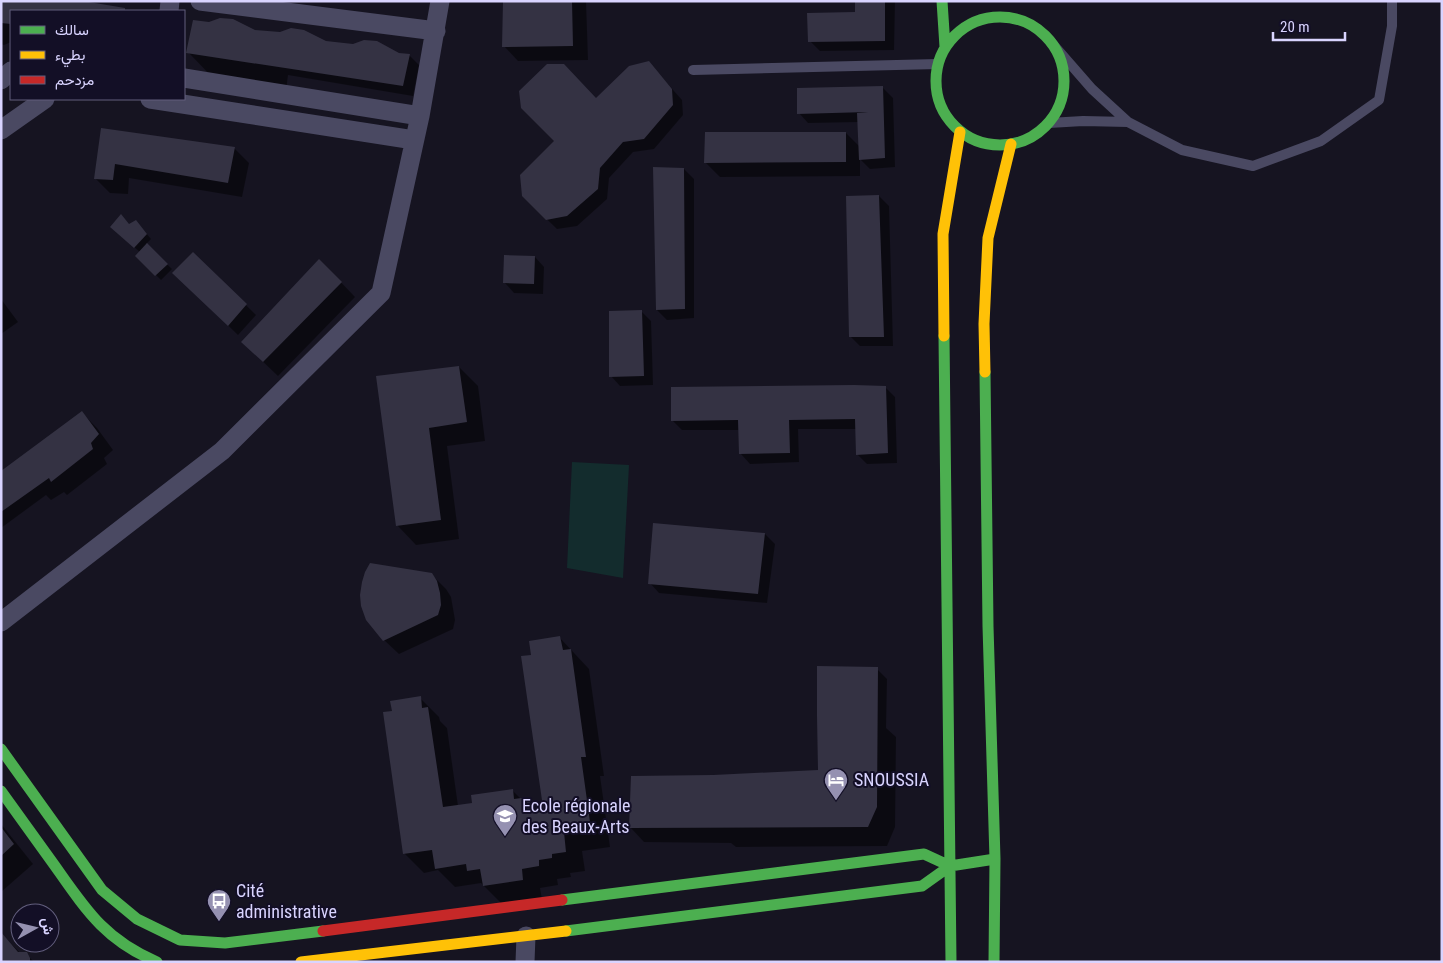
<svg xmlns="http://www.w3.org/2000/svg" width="1443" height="963" viewBox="0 0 1443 963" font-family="'Roboto Condensed',Vazirmatn,sans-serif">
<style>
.green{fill:#132c2d}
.shadow{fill:#0007}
.building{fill:#343243}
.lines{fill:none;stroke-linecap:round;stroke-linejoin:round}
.lane{stroke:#4a4962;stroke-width:10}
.street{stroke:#4a4962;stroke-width:19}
.fast{stroke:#4caf50;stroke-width:11}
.slow{stroke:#ffc107;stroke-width:11}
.jam{stroke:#c62828;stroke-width:11}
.labels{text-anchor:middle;stroke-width:4;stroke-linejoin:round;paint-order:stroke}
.poi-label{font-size:18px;fill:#d9d4ff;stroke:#130f26;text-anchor:start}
</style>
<rect width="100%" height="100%" fill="#161421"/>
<path class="green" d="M572,462L629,465L623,578L567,568Z"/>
<path class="shadow" d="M1,1L124,9L126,11H11V42L4,45L1,44Z
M504,1H586L588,60L518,61L504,46Z
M857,1H895L894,50L820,51L810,41L857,13Z
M254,32L409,55L419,65L413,96L288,75L286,90L214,79L188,52Z
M658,73L682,100L683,115L654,149L633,152L609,178L607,199L577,226L557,229L523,196L596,99Z
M883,88L893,98L895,167L870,169L860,159V176L720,177L705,162L846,133L860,147L859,122L808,123L799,113Z
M102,130L234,148L249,163L242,197L129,178L128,194L110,193L95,178Z
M684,169L694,179V318L667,320L657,310Z
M879,196L889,206L893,346H860L850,336Z
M130,226L141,227L151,239L146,244L172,269L161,280L137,256L140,252L116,232Z
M193,253L256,315L238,335L174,273Z
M535,257L544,267L543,294L514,293L505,283Z
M334,275L355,297L278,376L258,357Z
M1,299L18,322L1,334Z
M642,312L651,321L653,385L620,386L611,376Z
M459,367L478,386L485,441L447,446L459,539L416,545L397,525L378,377Z
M885,387L895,397L897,463L867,464L857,454L856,429H798L799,462L750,464L741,454L740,430H682L672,420Z
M82,413L97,428L113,450L104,458L107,464L67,495L64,492L51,500L46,495L1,528V473Z
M765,534L775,544L767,603L659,593L650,583Z
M431,574L446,589L451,597L455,620L453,629L399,654L384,640Z
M560,638L589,669L604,776H600L610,847L582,851L585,871L570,873L571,877L557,879L558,885L540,888L542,899L503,905L481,883L455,887L438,870L424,873L404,853L393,712L420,698L439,717L440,721L447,728L458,806L473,804L512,790L521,799L528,798L539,809L544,808L533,656Z
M877,669L887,679L886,728L896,737L895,827L887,846L736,847L731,843L644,842L630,827L713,776L820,771Z
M1,824L33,864L1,892Z
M1,933L20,953L26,954L34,962H1Z"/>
<path class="building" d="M1,1H83L125,8V11H11V24L1,23Z
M503,1H572L573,46L502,47Z
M855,1H885V41L808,42L807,13L855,12Z
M220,18L233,19L255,30L280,32L291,28L304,30L326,41L353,44L364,40L377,41L399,53L410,54L403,86L186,53L193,20L209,22Z
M649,61L672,89L673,105L644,139L623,142L600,168L598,189L567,216L546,220L522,196L520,175L554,141L521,108L519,91L547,64H564L596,98L629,66Z
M883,86L885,158L859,160L857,113L868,112L797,114V88Z
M101,128L235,147L228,183L115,164L113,180L94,179Z
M705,132H846V162L704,163Z
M653,167L684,168L685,309L656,310Z
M879,195L884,337H849L846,196Z
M121,214L129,224L136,220L147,234L134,248L110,227Z
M147,243L168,264L155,276L135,256Z
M193,252L247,304L228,326L172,273Z
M504,255L535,256L534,284L503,283Z
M319,259L342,282L263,362L241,342Z
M642,310L644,376L609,377V311Z
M459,366L467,422L429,428L441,520L396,526L376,376Z
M854,385L886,386L888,453L856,455L855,419L789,420L790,453L739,454L738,420L671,421V387Z
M82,411L99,434L91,443L93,449L51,482L49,478L1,512V471Z
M653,523L765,533L758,594L648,584Z
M370,563L432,573L437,581L440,593L441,605L438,615L383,641L366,620L361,606L360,595L362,582L365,572Z
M560,636L563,650L571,649L586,757H581L591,829L564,832L566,852L552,854V858L539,860V866L522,869L523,880L483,886L480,869L467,871L466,864L435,869L432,850L403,854L383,712L392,711L390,701L421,696L422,708L428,707L443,807L472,803L471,795L513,789L514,799L529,797L531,808L543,807L521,656L531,655L529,641Z
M817,666L878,667L877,807L868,827L629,828L631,776L713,775L818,770L817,716Z
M1,827L14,844L1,856Z
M1,932L18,952H27L30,958V962H1Z"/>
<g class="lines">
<path class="lane" d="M1051,42L1092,89L1128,122L1182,150L1253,166L1321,141L1379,100L1392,26V1
M693,70L938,64
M1049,123L1083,121L1128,122"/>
<path class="street" d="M200,1L436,31
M169,11L170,1
M184,78L420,116
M1,80L11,71
M150,99L414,140
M1,130L45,99
M1,622L222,451L381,293L420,116L440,1
M525,962L526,936"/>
<path class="fast" d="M942,1L945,47
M936 81a64 64 0 1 1 128 0a64 64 0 1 1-128 0Z
M944,336L951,962
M985,372L988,626L995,859L994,962
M1,749L102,890L137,919L180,940L225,943L323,931
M1,791C19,816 37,841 55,866C86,910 105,940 157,962
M562,900L924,854L950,866
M566,931L922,886L950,866L995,859"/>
<path class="slow" d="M944,336L943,234L960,132
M985,372L984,324L988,238L1011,144
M301,962L566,931"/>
<path class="jam" d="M323,931L562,900"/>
</g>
<defs>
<g id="hotel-pin" transform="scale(1.25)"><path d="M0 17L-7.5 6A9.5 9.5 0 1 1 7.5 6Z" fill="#9591b1" stroke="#130f26"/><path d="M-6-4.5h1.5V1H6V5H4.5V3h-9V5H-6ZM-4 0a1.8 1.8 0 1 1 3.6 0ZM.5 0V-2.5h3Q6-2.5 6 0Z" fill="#fff"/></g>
<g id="school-pin" transform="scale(1.25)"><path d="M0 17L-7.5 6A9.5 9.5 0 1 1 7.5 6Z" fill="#9591b1" stroke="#130f26"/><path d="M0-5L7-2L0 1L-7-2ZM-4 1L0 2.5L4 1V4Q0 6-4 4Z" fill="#fff"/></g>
<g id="bus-pin" transform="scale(1.25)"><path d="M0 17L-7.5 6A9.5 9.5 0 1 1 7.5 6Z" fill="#9591b1" stroke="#130f26"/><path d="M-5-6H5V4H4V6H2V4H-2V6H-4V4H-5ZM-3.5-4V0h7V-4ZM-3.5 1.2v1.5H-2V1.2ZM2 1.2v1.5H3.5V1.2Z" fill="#fff"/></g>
</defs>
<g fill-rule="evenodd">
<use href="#hotel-pin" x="836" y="780"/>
<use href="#school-pin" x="505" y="816"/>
<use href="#bus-pin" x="219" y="901"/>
</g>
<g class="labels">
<g class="poi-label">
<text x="854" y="786">SNOUSSIA</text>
<text x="522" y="812">Ecole régionale<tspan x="522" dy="21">des Beaux-Arts</tspan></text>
<text x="236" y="897">Cité<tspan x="236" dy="21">administrative</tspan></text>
</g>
</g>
<rect width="1443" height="963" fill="none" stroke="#d9d4ff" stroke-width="5"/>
<rect x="10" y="10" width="175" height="90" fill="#130f26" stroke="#625e7d"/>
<rect x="20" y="26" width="25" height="8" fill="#4caf50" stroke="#625e7d"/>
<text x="55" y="35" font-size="15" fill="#d9d4ff">سالك</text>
<rect x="20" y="51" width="25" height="8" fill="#ffc107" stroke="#625e7d"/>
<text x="55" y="60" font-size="15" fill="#d9d4ff">بطيء</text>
<rect x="20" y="76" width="25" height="8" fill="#c62828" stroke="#625e7d"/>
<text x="55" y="85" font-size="15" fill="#d9d4ff">مزدحم</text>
<g transform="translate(35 928) rotate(82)"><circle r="24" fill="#130f26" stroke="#625e7d"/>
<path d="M0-4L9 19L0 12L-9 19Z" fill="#9591b1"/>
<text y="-8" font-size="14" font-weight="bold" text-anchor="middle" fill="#d9d4ff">ش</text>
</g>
<path d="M1273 32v8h72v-8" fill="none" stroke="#d9d4ff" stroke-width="2.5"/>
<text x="1280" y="32" font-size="15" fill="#d9d4ff" stroke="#130f26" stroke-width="4" paint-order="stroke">20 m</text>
</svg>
